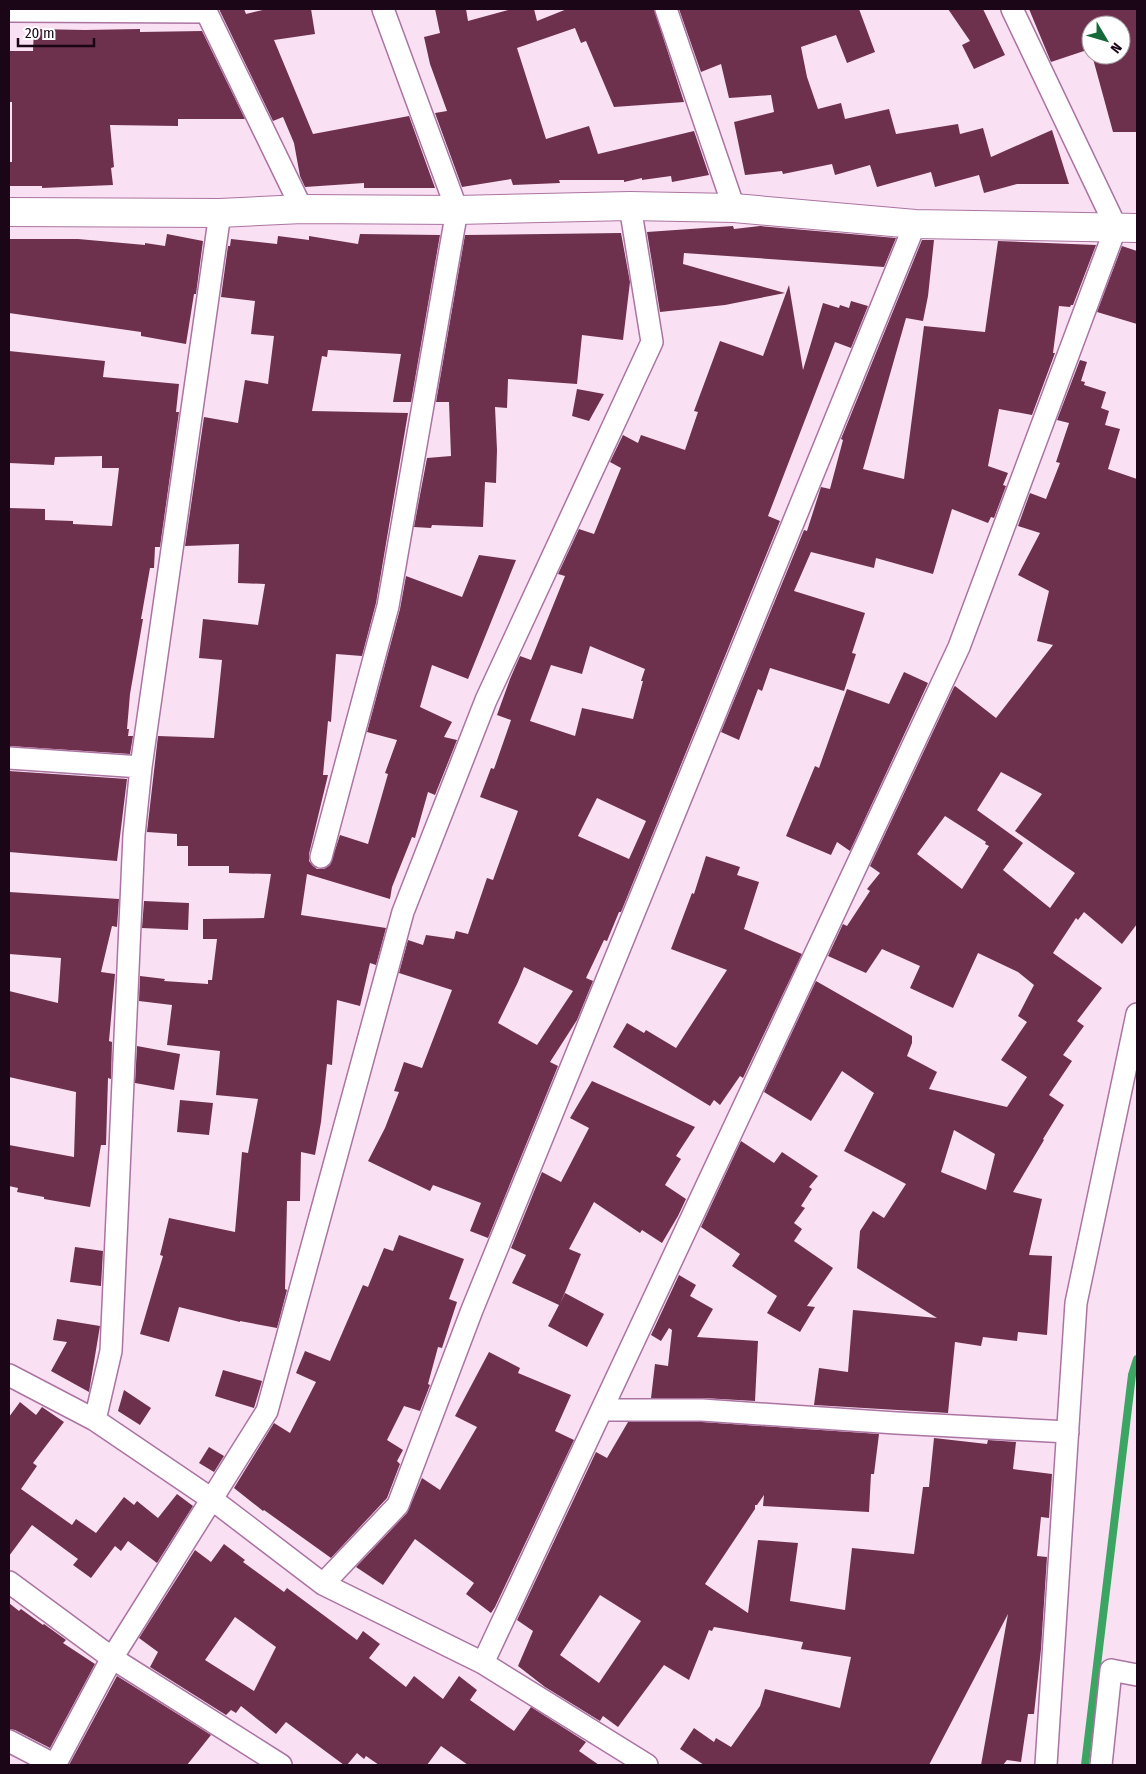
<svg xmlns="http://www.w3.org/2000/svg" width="1146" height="1774" viewBox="0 0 1146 1774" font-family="'Fira Sans Condensed',sans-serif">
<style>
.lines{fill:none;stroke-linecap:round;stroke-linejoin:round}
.stream{stroke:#3ca564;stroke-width:8}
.building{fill:#6e314d;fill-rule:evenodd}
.street-casing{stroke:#ab74a2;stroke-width:24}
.secondary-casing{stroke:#ab74a2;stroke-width:30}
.street{stroke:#fff;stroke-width:21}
.secondary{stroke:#fff;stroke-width:28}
</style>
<rect width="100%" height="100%" fill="#f9e0f3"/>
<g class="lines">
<path class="stream" d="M1085,1765L1132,1375L1137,1359"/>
</g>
<path class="building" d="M219,9H244L246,14L267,9H311L315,34L274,40L313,134L409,116L435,188H364V183L305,187L300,176L294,143L283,117L273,121Z
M435,9H466L468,21L512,9H534L537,21L567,9H654L684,102L614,107L586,41L581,43L575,28L517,48L546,139L589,126L598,154L694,131L709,175L672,182L671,176L642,180V178L624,182V180H559L560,183L513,185L511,179L462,187L435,113L447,111L430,64L424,37L440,33Z
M679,9H859L875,52L847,63L836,35L801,47L807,77L818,109L841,103L845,119L889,109L896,134L958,124L960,134L983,128L991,157L1052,130L1069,184H1017L984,193L979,175L935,187L931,172L877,187L870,165L835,175L832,164L783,174L782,171L745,175L734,122L774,112L771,95L729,98L721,64L701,72Z
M948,9H983L1005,55L974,69L962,45L970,41Z
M1029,9H1137V132H1113L1092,55H1121V25H1091V53L1090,49L1051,62Z
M34,29L85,30L140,29V32L202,31L245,119H178V126L110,125L114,167L111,168L113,185L42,188V186H9V162H12V102H9V51H33Z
M733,226L734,229L760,226L896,238L884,267L684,253L683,264L785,293L725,305L660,312L647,232Z
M621,233L630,282L623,340L582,335L577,384L508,379L507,408L495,407L497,450L496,483L485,482L483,527L432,525L431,528L414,527L427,458L451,456L449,402H436L465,235Z
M167,234L203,241L196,294H194L186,344L141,336V332L9,313V239H78L145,245V243L165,246Z
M360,234L440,235L411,402H393L401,354L328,350L327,357L322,356L312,411L408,413L376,603L362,656L336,654L331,722L328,721L323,775H328L309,854V861L313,866L317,869H324L330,865L340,835L368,844L388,774L385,773L397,740L367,732L400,609L406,576L462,597L479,555L516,560L468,679L432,665L420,707L452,722L444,737L457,740L435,795L428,792L415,838L412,837L392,887L390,899L307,874L301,915L386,928L376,965L370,963L360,1006L337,1000L332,1065L327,1064L321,1122L315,1155L301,1152L300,1201H287L285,1289L287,1290L277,1328L240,1321V1322L179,1307L169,1342L140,1334L163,1256L160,1255L169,1218L235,1232L242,1152L248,1153L258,1099L216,1095L220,1051L167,1045L172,1005L139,1001L140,976L165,979L164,981L208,984V980H212L217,939H203V919L264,918L271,874L229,873V866H188V846H177V834L147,832L158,736L214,738L222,660L199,658L203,619L258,625L265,584L238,583L239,544L185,546L204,417L238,423L245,380L268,384L274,336L251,334L255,301L221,297L228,246H230L231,239L277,244L278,236L309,240V236L358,244Z
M922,240H934L928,296L923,321L906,318L863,469L904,479L924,326L985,332L998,241L1096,245L1073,305H1071L1070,307L1059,306L1053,353H1055L1032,415L999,409L988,466L1008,473L1003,485L1006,486L994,518L991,517L988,523L952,509L933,574L876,558L874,568L811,552L794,591L865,613L852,653L856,654L844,691L770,668L762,691L758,689L739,740L721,732L804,530L807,531L821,487L830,489L843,440L841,439Z
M1122,246L1137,251V324L1097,312Z
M789,285L803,370L823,303L839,308L840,305L849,308L851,301L868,306L851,348L835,342L768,516L780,521L621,912H619L607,941L604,940L586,978L593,981L577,1020L550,1062L558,1066L488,1238L470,1231L481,1203L433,1185L430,1191L368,1161L385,1128L399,1092L394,1091L404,1062L422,1068L452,990L399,973L408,940L423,945L426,935L454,939L456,931L468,934L487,878L493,880L518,811L480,797L491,768L494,769L511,720L497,715L510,679L520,656L531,660L565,576L558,574L579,529L594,534L621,468L610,462L623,435L638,443L641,435L685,450L698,412L694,411L720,341L763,356ZM590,646L645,669L641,681H643L633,719L582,708L575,736L530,721L551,665L582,674ZM597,798L646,821L629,859L578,836ZM524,967L573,991L537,1045L498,1023L518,982Z
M9,351L105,361L103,377L179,384L176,412H179L160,547H155L154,568H150L141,619H143L130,694L127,729H129L128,736H133L130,754L9,746V508L45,509V520L73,521V524L112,526L119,468H102V456L55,457L54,465L9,463Z
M1080,360L1087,362L1081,381L1085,382L1084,385L1106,392L1101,408L1109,411L1105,425L1120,429L1108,469L1137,479V924L1122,944L1084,912L1078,920L1076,918L1053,953L1102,988L1077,1021L1084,1026L1063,1055L1072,1061L1049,1095L1064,1105L1043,1139L1044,1140L1013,1192L1042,1199L1029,1255L1052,1256L1047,1335L1018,1332L1017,1341L983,1337L981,1346L955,1342L948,1413L814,1405L819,1368L848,1372L853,1310L937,1318L857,1268L860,1231L873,1211L884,1218L906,1184L844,1151L874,1093L842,1071L811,1121L764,1092L816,981L912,1036V1043L907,1056L937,1072L929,1089L1007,1107L1027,1077L1001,1060L1027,1022L1018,1016L1034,985L1018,972L978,953L953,1008L910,988L920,966L882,949L866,973L828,956L843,924L847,926L870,891L867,889L880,873L870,866L954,687L955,686L996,718L1053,645L1037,641L1049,591L1018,575L1040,533L1018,526L1030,493L1046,499L1060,463L1056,462L1069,423L1057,420ZM1001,772L1042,794L1015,831L1075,873L1050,908L1003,870L1023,843L977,810ZM945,816L986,842L985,844L989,846L962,889L917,854ZM954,1130L995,1154L986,1190L941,1172Z
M577,389L604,394L589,421L572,416Z
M904,672L928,683L850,851L837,842L831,855L786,836L815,766L819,768L847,689L889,704Z
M9,771L127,779L117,861L9,852Z
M706,856L740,867L737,875L759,882L744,929L802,954L743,1078L740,1076L720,1105L714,1100L710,1106L613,1047L627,1023L644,1033L646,1030L676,1048L727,970L671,949L692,893L694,894Z
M9,892L119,899L117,927L112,926L101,972L115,974L109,1041L112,1042L111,1079L108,1078L106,1145H101L90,1207L44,1199V1197L17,1192L18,1188L9,1186V1145L74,1157L76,1092L9,1077V991L58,1003L61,958L9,954Z
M144,901L189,903L188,930L142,928Z
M137,1046L180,1054L174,1090L135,1083Z
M592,1081L695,1127L676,1156L681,1159L665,1185L686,1199L678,1216L662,1243L642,1230L640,1233L594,1202L569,1249L581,1254L560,1304L565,1293L604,1314L587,1347L548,1326L559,1305L512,1283L526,1255L511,1248L542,1172L561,1182L589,1128L570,1118Z
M180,1100L213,1103L209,1135L177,1132Z
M741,1141L774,1163L782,1152L818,1176L809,1187L812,1189L801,1206L805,1208L794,1223L802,1229L794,1241L833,1268L807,1306L815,1307L800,1332L767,1313L777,1296L732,1266L740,1254L701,1227Z
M399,1235L464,1259L449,1299L457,1302L442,1348L438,1347L428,1384L430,1385L420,1411L404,1406L387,1440L403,1450L397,1461L400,1464L387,1498L331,1558L264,1510L263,1511L234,1488L274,1423L290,1433L316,1382L296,1373L305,1351L330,1361L363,1285L368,1287L384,1248L393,1251Z
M75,1247L103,1251L101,1286L70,1282Z
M679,1275L696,1285L690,1296L713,1309L697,1337L758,1341L755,1401L703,1398H651L655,1364L668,1366L672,1330L669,1328L661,1341L651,1335Z
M57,1319L100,1326L89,1392L51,1371L67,1342L53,1340Z
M489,1352L520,1368L518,1373L571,1395L555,1431L574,1440L495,1607L491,1613L466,1594L474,1583L415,1539L383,1585L356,1567L407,1513L422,1478L440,1490L477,1427L455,1416Z
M223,1370L262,1381L254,1408L215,1396Z
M124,1390L151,1408L140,1425L118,1411Z
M20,1402L36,1415L42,1407L64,1422L33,1463L37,1466L21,1489L72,1525L76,1519L96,1533L124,1497L134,1505L137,1501L158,1518L177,1494L193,1506L157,1563L128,1541L121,1551L115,1546L91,1578L73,1565L78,1559L32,1525L9,1556V1417Z
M628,1422H702L879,1434L874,1474H871L869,1512L763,1506L764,1495L757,1505H755V1509L705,1584L748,1613L758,1540L798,1543L790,1601L845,1610L852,1548L914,1554L923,1487H929L934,1438L987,1444L988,1440L1016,1442L1013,1469L1052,1474L1049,1518L1041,1517L1037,1556L1047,1557L1041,1649L1034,1714H1028L1021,1762L1007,1760L1003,1765H981L1008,1614L929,1765H704L680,1749L694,1728L714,1742L716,1738L731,1747L760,1706L765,1689L840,1708L851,1657L801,1649L803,1642L714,1627L712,1631L709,1630L689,1680L664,1665L618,1727L603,1716L600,1721L545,1687L518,1666L533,1631L517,1620L596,1452L607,1458ZM600,1595L641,1621L599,1683L560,1655Z
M209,1447L224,1456L214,1472L199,1463Z
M224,1544L245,1560L243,1562L284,1592L287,1588L357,1640L363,1631L380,1644L369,1658L406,1687L414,1676L443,1699L459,1676L477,1690L470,1700L514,1731L531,1707L586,1742L579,1751L599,1765H468L441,1746L427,1765H379L366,1756L364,1759L357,1753L347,1765H344L286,1722L276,1734L241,1706L236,1713L231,1710L226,1715L150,1667L158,1652L139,1638L195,1550L211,1562ZM235,1617L276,1647L254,1691L205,1660Z
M9,1603L19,1611L21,1609L43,1625L44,1624L66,1640L63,1643L95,1664L50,1748L15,1730L9,1729Z
M117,1676L211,1735L187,1765H69Z"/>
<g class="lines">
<g class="street-casing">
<path id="street" d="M205,9L302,209
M666,9L734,208
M9,11L206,12
M9,758L141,767
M321,857L388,606L457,210L383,9
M9,1375L95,1420L213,1500L323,1584L483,1663L647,1765
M602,1410H702L896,1423L1068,1432
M95,1420L111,1351L134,835L141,767L220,213
M9,1582L112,1658L281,1765
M323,1584L398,1505L472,1310L915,224
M483,1663L959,647L1116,227L1012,9
M9,1741L55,1765
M55,1765L112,1658L267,1411L403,912L486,700L652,342L630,206
M1046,1765L1076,1303L1137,1014
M1101,1765L1111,1670L1137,1675"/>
</g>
<g class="secondary-casing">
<path id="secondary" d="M9,212L220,213L302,209L457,210L630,206L734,208L915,224L1137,228"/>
</g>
<use href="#street" class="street"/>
<use href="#secondary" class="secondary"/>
</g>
<rect width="1146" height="1774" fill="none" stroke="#1a0617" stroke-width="20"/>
<g transform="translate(1106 40) rotate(128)"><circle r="24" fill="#ffffff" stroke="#a39ba2"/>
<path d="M0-4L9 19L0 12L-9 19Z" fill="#166939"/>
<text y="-8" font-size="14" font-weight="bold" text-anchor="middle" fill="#1a0617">N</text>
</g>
<path d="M18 38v8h76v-8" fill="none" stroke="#1a0617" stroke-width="2.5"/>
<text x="25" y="38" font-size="15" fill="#1a0617" stroke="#ffffff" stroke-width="4" paint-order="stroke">20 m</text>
</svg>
